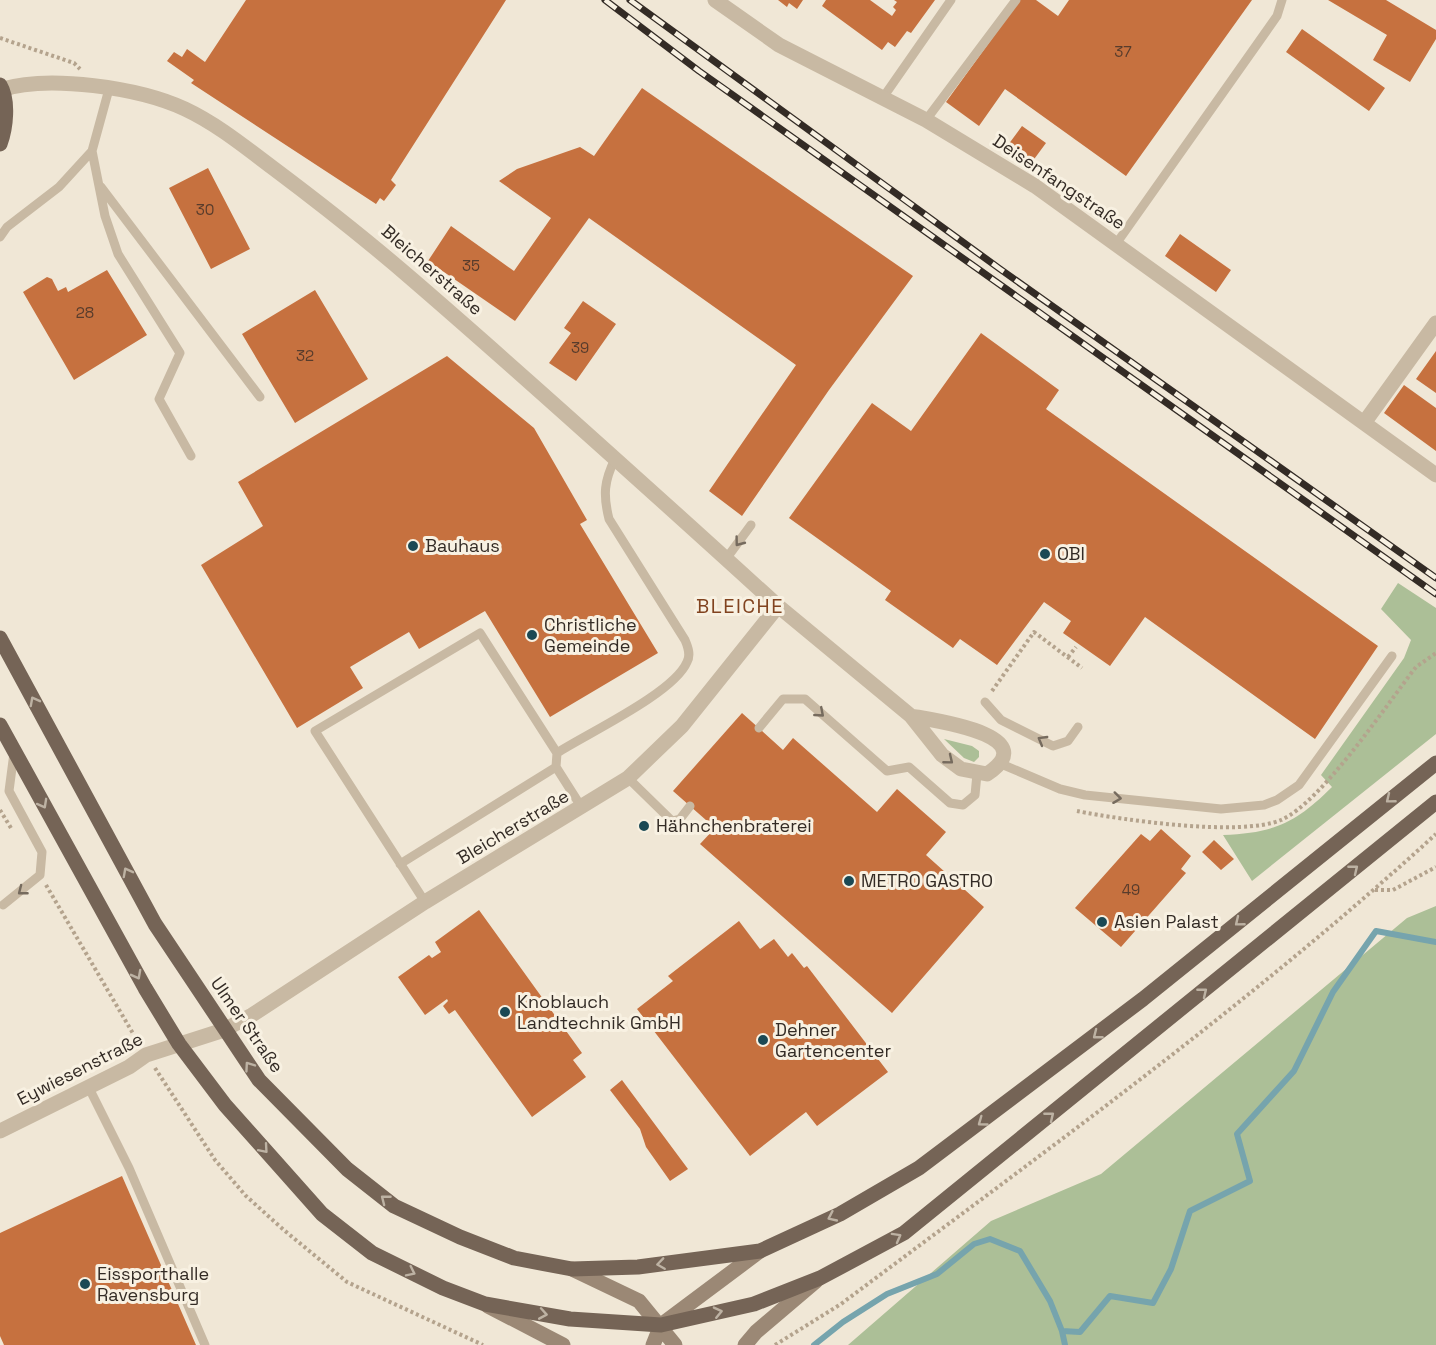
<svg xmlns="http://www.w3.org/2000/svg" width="1436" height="1345" viewBox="0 0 1436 1345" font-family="'Space Grotesk',sans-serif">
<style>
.green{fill:#acbf97}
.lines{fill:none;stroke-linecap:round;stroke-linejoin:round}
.stream{stroke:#76a4ad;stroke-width:6}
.building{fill:#c6713f}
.path{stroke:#b4a38d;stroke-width:4;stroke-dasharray:3 3;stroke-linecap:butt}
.service{stroke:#c8b9a3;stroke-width:9}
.minor{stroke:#c8b9a3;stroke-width:15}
.secondary{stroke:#9b8875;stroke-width:15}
.primary{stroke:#756456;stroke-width:15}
.rail-casing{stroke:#332b25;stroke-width:7}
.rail{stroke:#f8f1e2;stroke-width:4.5;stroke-dasharray:14;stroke-linecap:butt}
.oneway{stroke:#766b5e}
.oneway2{stroke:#bdb2a3}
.poi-dot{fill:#1b4954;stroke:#f8f1e2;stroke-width:2}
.labels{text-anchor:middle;stroke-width:6;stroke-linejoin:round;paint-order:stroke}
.number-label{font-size:15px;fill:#583c2c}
.street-label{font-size:18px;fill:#332b25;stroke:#f8f1e2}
.poi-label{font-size:18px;fill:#332b25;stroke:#f8f1e2;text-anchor:start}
.neighbourhood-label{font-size:20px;letter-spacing:1.5px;fill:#81431f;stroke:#f8f1e2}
</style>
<rect width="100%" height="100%" fill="#f0e7d6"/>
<path class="green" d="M1398,583L1436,608V734L1252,881L1223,835C1274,833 1296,823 1332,787L1321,775L1404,658L1411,640L1381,609Z
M944,739L972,746L979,751V757L974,762L964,758Z
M1436,906V1345H848L991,1221L1101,1174L1407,918Z"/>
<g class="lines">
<path class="stream" d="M1062,1331L1065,1345
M814,1345L843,1322L887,1294L937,1274L974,1244L990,1239L1020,1251L1050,1301L1062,1331L1080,1332L1110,1296L1153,1303L1171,1269L1190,1211L1250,1181L1237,1134L1294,1071L1333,992L1376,931L1436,942"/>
</g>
<path class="building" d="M246,0H506L391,180L396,185L384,201L380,198L376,204L191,83L194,80L167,61L174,52L182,57L187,49L205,62Z
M778,0H803L797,9L789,3L787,7Z
M826,0H870L892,16L896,10L893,7L897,2L894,0H935L911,33L907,31L895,47L888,42L882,50L822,6Z
M1020,0H1036L1058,16L1069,0H1252L1126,176L1005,89L979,126L946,102Z
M1328,0H1386L1436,30V39L1410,82L1373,60L1387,35Z
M1302,29L1385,88L1369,111L1286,52Z
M642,88L913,276L829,390L742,516L709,491L796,365L589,218L515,321L428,261L451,226L514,271L551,218L499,181L517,169L580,147L594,156Z
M1022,126L1046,143L1032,162L1008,145Z
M208,168L250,249L211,269L169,188Z
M1180,234L1231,270L1216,292L1165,256Z
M107,270L147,335L74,380L23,292L47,277L52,279L58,291L66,287L68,292Z
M315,290L368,379L295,423L242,334Z
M583,301L616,324L576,381L549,363L571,333L564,328Z
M981,333L1059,390L1046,409L1378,646L1315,739L1145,617L1110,666L1063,633L1071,621L1044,602L997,665L960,639L953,648L885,600L891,591L789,518L872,403L911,431Z
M1436,351V393L1416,379Z
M447,356L534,428L587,520L580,524L658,653L550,717L485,611L419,649L409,632L350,667L363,688L297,728L201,565L263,526L238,482Z
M1404,385L1436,408V451L1384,413Z
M742,713L783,750L793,738L877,812L897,789L946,832L926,855L984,907L892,1013L700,844L715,828L673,791Z
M1161,829L1191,856L1181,869L1186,873L1121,947L1075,908L1141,834L1150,841Z
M1214,840L1234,859L1221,870L1202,852Z
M479,910L582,1053L573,1060L586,1077L532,1117L455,1010L449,1014L443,1006L448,1001L447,999L425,1015L398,977L429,955L432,958L441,952L435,942Z
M739,921L760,949L774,939L788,957L792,953L804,968L807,966L888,1072L817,1126L806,1112L750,1156L637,1009L673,981L668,976Z
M622,1080L688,1169L670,1181L646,1147L640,1129L610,1090Z
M122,1176L196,1345H4L0,1336V1233Z"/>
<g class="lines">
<path class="path" d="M0,38L74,63L80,69
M1068,657L1076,647
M992,691L1034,632L1082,668
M0,810L11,828
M1077,811C1122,820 1241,837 1281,820C1321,803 1387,704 1416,667L1436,653
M46,885L138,1042
M1375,890H1393L1436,867
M155,1068L215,1160L246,1196L285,1231L347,1282L483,1345
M775,1345L841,1304C1044,1152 1249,1005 1436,834"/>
<path class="service" d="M109,89L92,151L105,216L118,254L180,353L159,399L191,456
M882,99L951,0
M926,120L1016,0
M101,187L260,397
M0,237L7,227L59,187L92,151
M1116,244L1277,16L1282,0
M726,559L751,525
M985,702L1001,720L1053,746L1068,741L1078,727
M759,728L783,699H805L887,771L909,767L950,803L963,805L975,795L977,774
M557,753C588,733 674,693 687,662C691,655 688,647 685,640L609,519C603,495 604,481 615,459
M999,763L1060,789L1085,795L1221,809L1264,805L1277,800L1299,785L1392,656
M628,778L672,821L680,819L690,806
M400,864L556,767
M425,902L315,731L480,633L557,753L556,767L582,808
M3,905L40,875L42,852L9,791L14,753
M89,1088L129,1168L205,1345"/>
<path class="minor" d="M715,0L779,45L926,120L1035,186L1436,475
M0,90C48,74 140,88 185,109C217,124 245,147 273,168C321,204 368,241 413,280C537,387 657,496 778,606L682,726L628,778L425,902L252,1015L224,1030L146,1055L129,1067L0,1131
M1364,423L1436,323
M778,606L911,716L942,755L961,769L987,774C1046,735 932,720 911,716"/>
<path class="secondary" d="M572,1269L639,1301L675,1345
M488,1306L563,1345
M653,1345L661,1325L760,1251
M745,1345L756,1332L816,1281"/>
<path class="primary" d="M0,85C9,100 6,128 0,144
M0,638L155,924L259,1080L347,1169L394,1206L460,1237L514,1258L572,1269L638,1267L760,1251L840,1214L919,1168L1143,999L1436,763
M0,725L145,988L179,1044L225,1105L322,1214L372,1253L443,1288L485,1304L570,1319L661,1325L754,1304L820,1278L904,1233L1436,802"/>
<g class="rail-casing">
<path id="rail" d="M605,0L699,71L1436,594
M630,0L1000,269L1436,578"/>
</g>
<use href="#rail" class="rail"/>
</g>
<defs><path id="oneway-chevron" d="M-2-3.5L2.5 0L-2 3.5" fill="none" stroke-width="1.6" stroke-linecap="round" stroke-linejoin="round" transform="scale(1.5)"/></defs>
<g class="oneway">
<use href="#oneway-chevron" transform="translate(739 542) rotate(127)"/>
<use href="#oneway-chevron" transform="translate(820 713) rotate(41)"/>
<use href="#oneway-chevron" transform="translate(1042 740) rotate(-150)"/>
<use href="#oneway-chevron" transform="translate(949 760) rotate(39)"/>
<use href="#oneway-chevron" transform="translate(1117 798) rotate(7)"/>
<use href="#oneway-chevron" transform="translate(22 891) rotate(142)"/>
</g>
<g class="oneway2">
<use href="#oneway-chevron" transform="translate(34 701) rotate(-118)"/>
<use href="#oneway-chevron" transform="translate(1390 799) rotate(141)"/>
<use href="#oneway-chevron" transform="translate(43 804) rotate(61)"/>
<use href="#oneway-chevron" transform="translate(1354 869) rotate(-39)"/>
<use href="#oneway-chevron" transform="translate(127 872) rotate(-118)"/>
<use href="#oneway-chevron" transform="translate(1239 922) rotate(141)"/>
<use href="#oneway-chevron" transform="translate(137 975) rotate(62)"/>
<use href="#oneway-chevron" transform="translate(1203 992) rotate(-39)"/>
<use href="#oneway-chevron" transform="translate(1097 1035) rotate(142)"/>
<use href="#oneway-chevron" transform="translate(249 1066) rotate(-125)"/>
<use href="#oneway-chevron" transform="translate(1050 1116) rotate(-39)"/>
<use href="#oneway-chevron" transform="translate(982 1122) rotate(144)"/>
<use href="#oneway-chevron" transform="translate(264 1149) rotate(49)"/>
<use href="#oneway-chevron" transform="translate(385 1199) rotate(-142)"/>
<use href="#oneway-chevron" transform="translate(832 1217) rotate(155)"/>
<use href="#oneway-chevron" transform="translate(897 1237) rotate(-29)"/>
<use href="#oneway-chevron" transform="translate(661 1264) rotate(172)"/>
<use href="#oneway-chevron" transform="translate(411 1272) rotate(26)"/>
<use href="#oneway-chevron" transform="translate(718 1312) rotate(-13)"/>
<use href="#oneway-chevron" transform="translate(543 1314) rotate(10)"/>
</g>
<g class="poi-dot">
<circle cx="413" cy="546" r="6"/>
<circle cx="1045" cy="554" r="6"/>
<circle cx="532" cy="635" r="6"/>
<circle cx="644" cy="826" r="6"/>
<circle cx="849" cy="881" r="6"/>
<circle cx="1102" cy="922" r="6"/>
<circle cx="505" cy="1012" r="6"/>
<circle cx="763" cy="1040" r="6"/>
<circle cx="85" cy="1284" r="6"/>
</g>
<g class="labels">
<g class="number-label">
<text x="1123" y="57">37</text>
<text x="205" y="215">30</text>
<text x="471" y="271">35</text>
<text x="85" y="318">28</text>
<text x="580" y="353">39</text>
<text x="305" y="361">32</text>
<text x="1131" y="895">49</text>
</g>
<g class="street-label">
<text transform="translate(1059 182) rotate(34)" y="6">Deisenfangstraße</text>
<text transform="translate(432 270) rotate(41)" y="6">Bleicherstraße</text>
<text transform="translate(513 827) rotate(-31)" y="6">Bleicherstraße</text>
<text transform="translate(247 1025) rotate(55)" y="6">Ulmer Straße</text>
<text transform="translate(80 1069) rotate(-27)" y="6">Eywiesenstraße</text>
</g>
<g class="poi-label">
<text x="425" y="552">Bauhaus</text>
<text x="1057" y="560">OBI</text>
<text x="544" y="631">Christliche<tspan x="544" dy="21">Gemeinde</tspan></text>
<text x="656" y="832">Hähnchenbraterei</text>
<text x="861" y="887">METRO GASTRO</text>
<text x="1114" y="928">Asien Palast</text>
<text x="517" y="1008">Knoblauch<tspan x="517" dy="21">Landtechnik GmbH</tspan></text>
<text x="775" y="1036">Dehner<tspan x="775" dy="21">Gartencenter</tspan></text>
<text x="97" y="1280">Eissporthalle<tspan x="97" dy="21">Ravensburg</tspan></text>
</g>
<g class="neighbourhood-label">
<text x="740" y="613">BLEICHE</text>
</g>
</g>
</svg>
